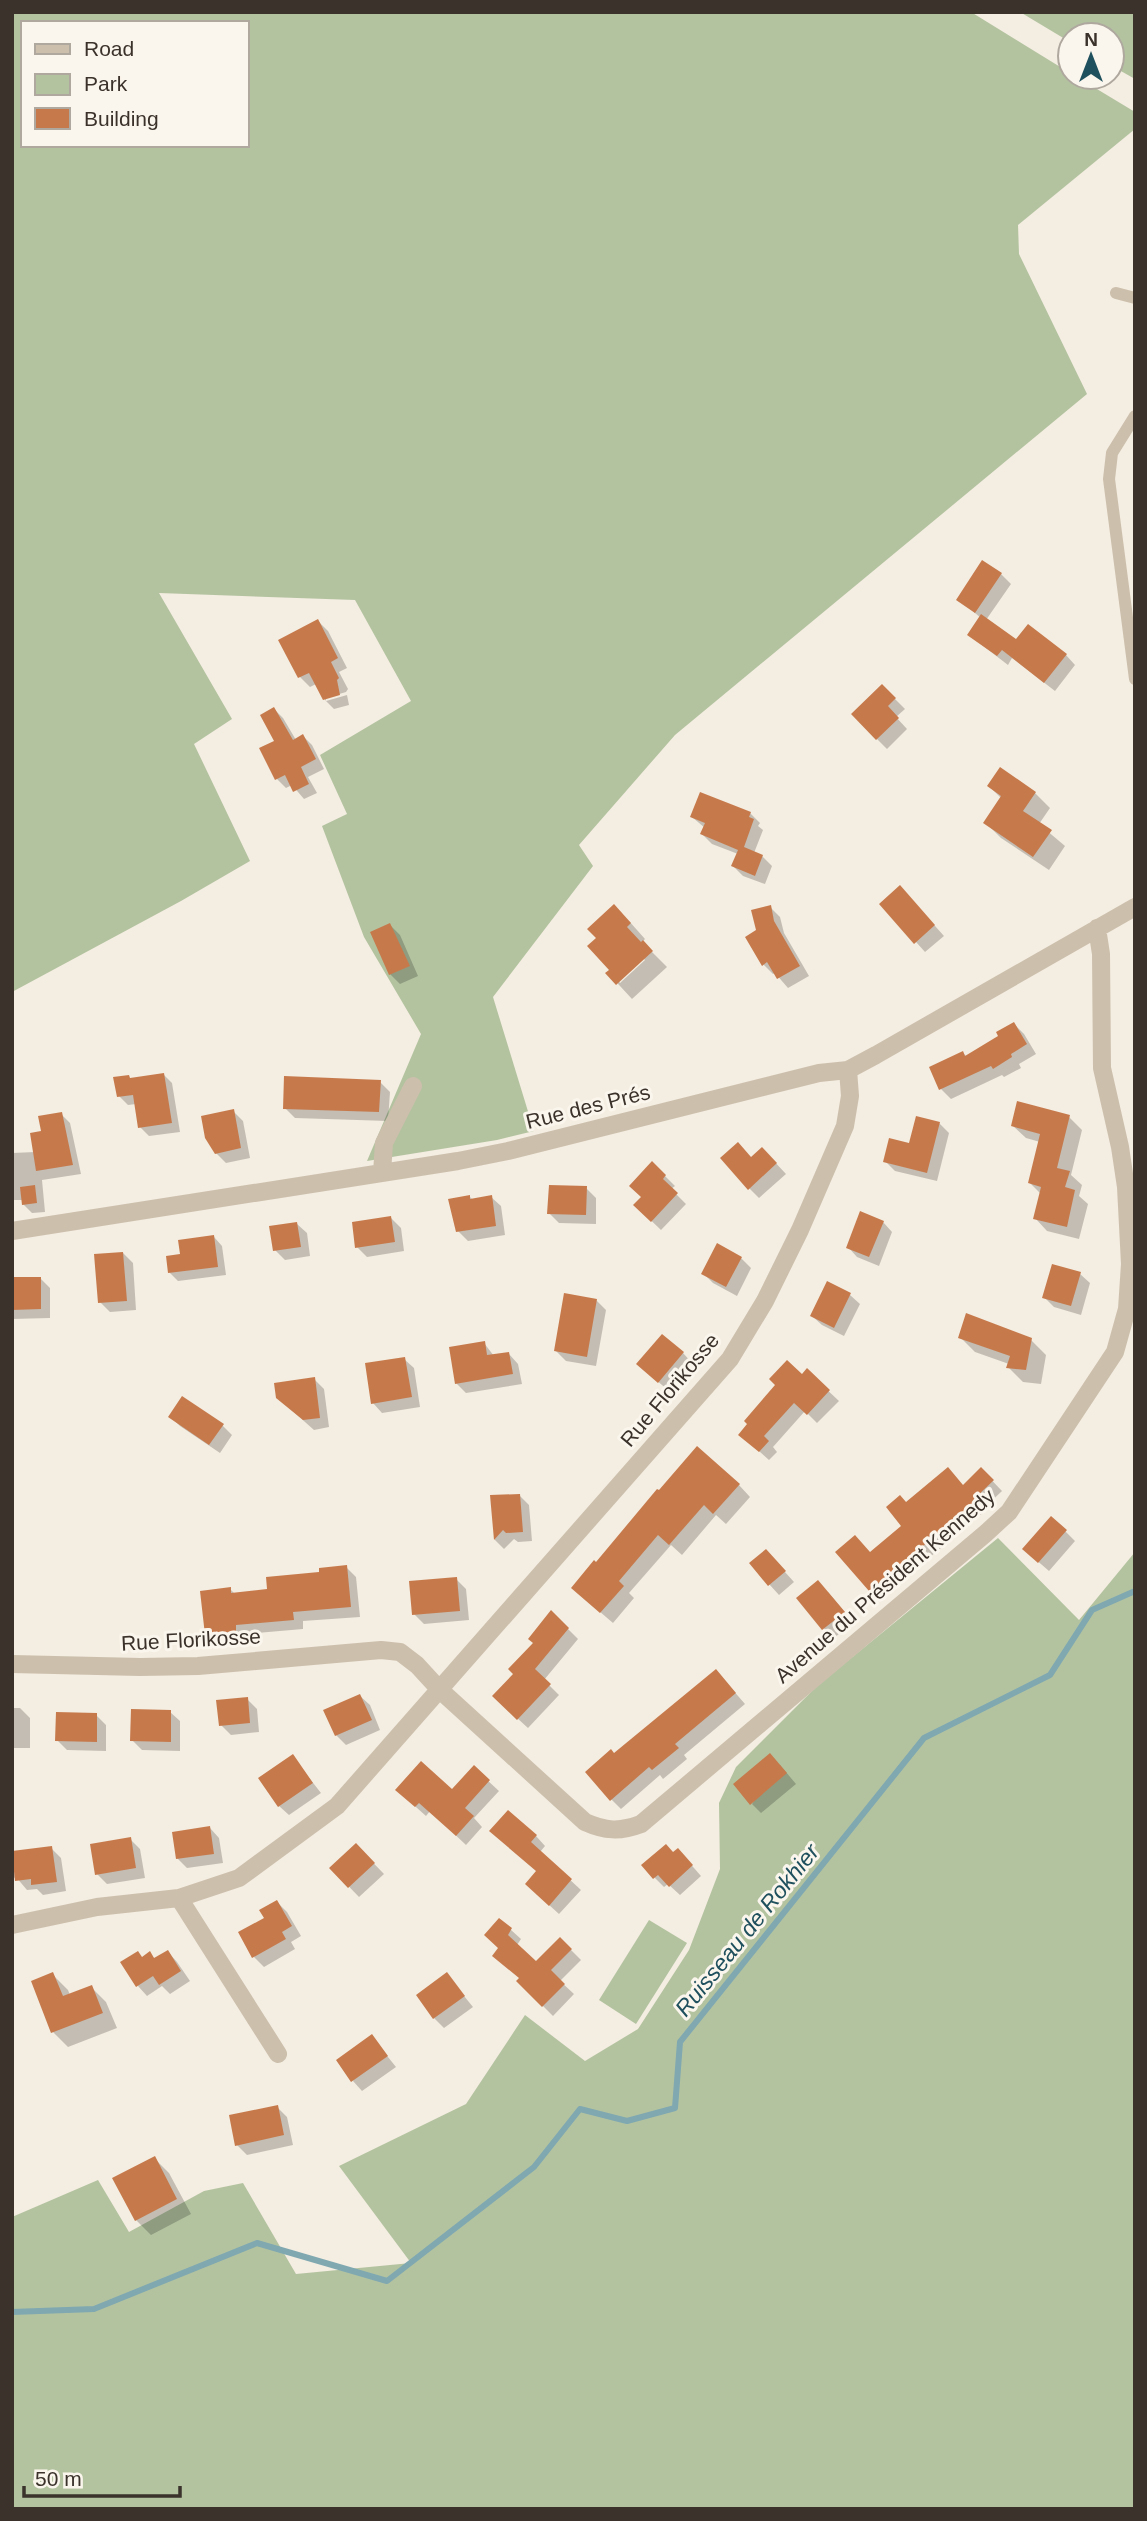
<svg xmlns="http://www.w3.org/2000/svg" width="1147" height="2521" viewBox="0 0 1147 2521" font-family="Helvetica,sans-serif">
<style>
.green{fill:#b3c3a0;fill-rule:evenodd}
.shadow{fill:#0003;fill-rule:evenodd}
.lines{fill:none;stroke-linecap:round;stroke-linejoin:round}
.stream{stroke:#7fa8b1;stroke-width:6}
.building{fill:#c67a4c}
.service{stroke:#ccbfac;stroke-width:12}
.minor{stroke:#ccbfac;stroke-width:18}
.labels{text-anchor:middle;stroke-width:6;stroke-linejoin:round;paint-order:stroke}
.street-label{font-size:21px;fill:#3a322b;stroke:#fbf6ed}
.water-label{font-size:23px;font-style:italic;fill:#1f505d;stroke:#fbf6ed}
</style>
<rect width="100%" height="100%" fill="#f4ede1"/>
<path class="green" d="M12,12H971L1070,73V77H1077L1135,112V129L1018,225L1019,254L1087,394L675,735L579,845L593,866L493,997L534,1131L497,1140L367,1161L421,1034L364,937L322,826L347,814L320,755L411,701L355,600L159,593L232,719L194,744L250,861L181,901L12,992ZM23,23H247V145H23Z
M1020,12H1135V79L1112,66V35H1070V42Z
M998,1538L1079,1620L1135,1552V2509H12V2217L98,2180L129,2232L204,2191L243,2183L296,2274L411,2263L339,2166L466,2104L525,2015L585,2061L638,2029L689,1950L720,1869L719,1803L736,1767L817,1686Z
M649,1920L687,1943L636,2024L599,2000Z"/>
<path class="shadow" d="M1001,574L1011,584L986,620L1017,642L1066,655L1075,665L1055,691L1012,658L1008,665L969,635L981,618L958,599Z
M318,621L328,631L347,668L339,672L348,689L346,692L326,698V701L316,684L310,687L300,677L280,640Z
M882,686L905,709L896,717L907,729L887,749L877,739Z
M347,695L349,705L334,709L326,701Z
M274,709L283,718L296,740L303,736L312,745L324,769L308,777L317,793L304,799L292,785L286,788L277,779L261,749L277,741Z
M989,786L1035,793L1050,808L1039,824L1065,846L1049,870L1001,838L986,823L1002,799Z
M750,813L760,823L758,826L763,830L754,853L762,856L772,866L765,884L743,876L733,866L738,854L712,844L702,834L705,828L692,817Z
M910,898L944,936L925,952L882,904Z
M770,907L780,917L784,933L809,976L788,988L775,973L773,974L763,964L759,931Z
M629,921L645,939L642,942L667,967L632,999L608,973ZM643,958L645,960L620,983L618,980Z
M390,925L400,935L418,976L400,984L390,974Z
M1014,1024L1024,1034L1036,1054L1019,1064L1021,1068L1004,1077L1002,1075L951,1099L941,1089L963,1053L967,1057L1001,1037Z
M163,1074L172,1083L180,1132L149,1136L140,1127L136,1104L128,1105L119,1096L132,1080Z
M380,1082L390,1092L388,1121L295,1118L285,1108Z
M233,1111L243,1121L250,1158L226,1163L216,1153Z
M61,1114L70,1123L81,1174L42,1180L45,1212L32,1213L23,1204V1200H12V1153L35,1152L43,1132Z
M1069,1117L1082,1130L1071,1175L1082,1185L1079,1196L1088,1204L1079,1239L1047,1231L1035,1218L1041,1194L1030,1183L1040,1142L1026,1138L1013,1126Z
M939,1123L949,1133L937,1181L895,1171L885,1161Z
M752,1159H772L786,1174L759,1198L749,1188Z
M665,1176L675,1186L671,1189L686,1204L661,1230L635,1205Z
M586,1188L596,1198V1224L559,1223L549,1213Z
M470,1197L473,1200L491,1197L501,1206L505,1235L468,1241L458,1231Z
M391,1218L401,1228L404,1251L367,1257L357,1247Z
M883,1222L892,1232L879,1266L857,1257L848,1247Z
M297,1224L307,1233L310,1256L285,1260L275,1250Z
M214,1237L222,1246L226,1275L178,1281L169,1272L182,1256Z
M717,1246L741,1258L751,1268L737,1296L713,1283L703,1273Z
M123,1253L133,1263L136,1310L110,1312L100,1302Z
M1080,1274L1090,1283L1081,1315L1054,1307L1044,1297Z
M40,1278L50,1288V1318L12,1319V1279Z
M850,1295L860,1304L844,1336L822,1325L812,1316Z
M596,1300L606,1310L596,1366L566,1361L556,1351Z
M960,1337L1031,1340L1046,1355L1041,1384L1023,1382L1008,1367L1009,1364L975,1352Z
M484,1343L494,1356L509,1354L518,1364L522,1384L466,1393L456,1383Z
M683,1353L692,1363L669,1391L648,1373Z
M404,1359L414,1368L420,1407L382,1413L373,1403Z
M807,1371L839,1401L817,1423L805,1411L773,1447L777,1452L769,1460L751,1444Z
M314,1379L324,1389L329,1427L314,1430L278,1398Z
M170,1416L222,1425L232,1435L220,1453L180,1426Z
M981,1469L1002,1491L983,1509L985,1511L880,1599L870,1589L871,1554L904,1526L906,1504L964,1486Z
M739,1485L750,1497L726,1524L716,1515L682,1555L671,1545L629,1593L634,1598L613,1623L585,1599L595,1563Z
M519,1495L529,1505L532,1541L518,1542L514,1539L504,1549L495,1540L492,1497Z
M1065,1531L1075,1541L1049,1571L1034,1558Z
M775,1561L794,1582L779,1595L751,1564Z
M346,1567L356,1577L360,1617L303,1621V1629L244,1634L245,1641L217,1644L207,1634L230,1589L235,1594L269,1590Z
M456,1579L466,1589L469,1620L424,1624L414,1614Z
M828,1592L853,1622L833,1639L798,1598Z
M551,1612L578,1639L544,1680L559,1695L528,1728L504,1706L515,1674Z
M725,1681L745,1704L684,1755L687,1759L663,1779L660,1775L621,1809L611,1799L614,1755Z
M360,1696L370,1705L380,1730L346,1745L336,1735Z
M247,1699L257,1709L259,1732L231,1735L221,1725Z
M12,1708H20L30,1718V1748H12Z
M170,1712L180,1721V1751L142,1750L132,1740Z
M96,1715L106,1725V1751L67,1750L57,1740Z
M292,1756L321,1793L289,1815L279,1806Z
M780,1765L796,1784L761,1813L752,1804Z
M474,1768L499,1791L474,1818L482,1827L466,1845L430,1811L426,1816L407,1799L452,1792Z
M210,1828L219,1838L223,1863L187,1868L177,1858Z
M536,1836L545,1846L540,1852L581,1890L559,1914L537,1894L538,1872L501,1840Z
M130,1839L140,1849L145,1878L107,1884L97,1874Z
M356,1845L384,1874L359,1897L331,1868Z
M51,1848L61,1858L66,1891L43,1895L37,1889L27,1890L16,1877L12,1879V1864L15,1867Z
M673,1854L687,1860L701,1876L680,1895L668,1884L664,1887L643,1866Z
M277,1902L287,1912L301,1936L291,1942L295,1949L264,1967L254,1957L266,1918Z
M500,1920L521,1939L517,1945L536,1963L560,1939L581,1960L560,1981L574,1994L553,2016L518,1981L521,1979L500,1948Z
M168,1952L177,1962L190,1981L170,1994L162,1986L147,1996L138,1986L143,1958L150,1954L156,1960Z
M53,1975L68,1990L70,1995L91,1987L106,2002L117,2028L68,2047L53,2032Z
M447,1975L473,2007L444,2028L434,2018Z
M372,2037L396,2067L362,2091L353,2081Z
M277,2107L287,2117L293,2145L247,2155L237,2145Z
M154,2158L169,2173L191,2214L151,2235L136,2220Z"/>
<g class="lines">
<path class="stream" d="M12,2312L94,2309L257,2243L387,2281L534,2167L580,2109L627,2121L675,2108L680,2042L924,1738L1050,1675L1092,1610L1135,1591"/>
</g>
<path class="building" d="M982,560L1002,573L975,613L956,600Z
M981,614L1016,639L1028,624L1067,654L1044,683L1002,650L997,656L967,635Z
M318,619L338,658L331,662L339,678L337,680L340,695L323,700L309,673L298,678L278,640Z
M882,684L896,698L888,706L899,718L876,740L851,714Z
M274,707L293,740L303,734L316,759L301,767L309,784L293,792L285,775L275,780L259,748L274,741L260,715Z
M1000,767L1036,792L1023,811L1052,830L1033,857L983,823L1001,796L987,786Z
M700,792L751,812L749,817L754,819L744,847L763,855L755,876L731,866L738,850L700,834L705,823L690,817Z
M900,885L935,925L914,944L879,904Z
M614,904L631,923L627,927L641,942L643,940L653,951L616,985L605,973L609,970L587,946L596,938L587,929Z
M771,905L774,921L800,966L777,979L767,962L762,966L745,937L756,930L751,910Z
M390,923L410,966L389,975L370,932Z
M1014,1022L1027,1044L1011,1054L1012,1057L993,1069L991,1066L939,1090L929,1067L963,1051L965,1056L998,1036L996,1032Z
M164,1073L172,1123L138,1128L133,1095L117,1097L113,1077L129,1075L130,1078Z
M284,1076L381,1080L379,1112L283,1109Z
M1017,1101L1070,1115L1057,1168L1070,1171L1065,1187L1075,1190L1067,1227L1033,1219L1041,1187L1028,1183L1040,1134L1011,1126Z
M234,1109L241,1148L215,1154L205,1138L201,1116Z
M62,1112L73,1165L36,1171L30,1133L41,1131L38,1116Z
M916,1116L940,1122L927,1173L883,1162L889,1138L909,1143Z
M738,1142L751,1157L762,1147L777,1163L748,1190L720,1158Z
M652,1161L666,1175L663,1179L678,1193L651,1222L633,1205L641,1197L629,1186Z
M35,1185L37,1203L22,1205L20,1187Z
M549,1185L587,1186L586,1215L547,1214Z
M470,1195V1199L492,1195L496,1226L456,1232L448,1199Z
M860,1211L884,1221L869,1257L846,1248Z
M391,1216L395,1242L355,1248L352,1222Z
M297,1222L301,1247L273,1251L269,1226Z
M214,1235L218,1267L168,1273L166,1256L180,1254L178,1240Z
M717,1243L742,1257L726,1287L701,1274Z
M123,1252L127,1301L98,1303L94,1254Z
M1052,1264L1081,1272L1071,1306L1042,1298Z
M12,1277H41V1309L12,1310Z
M827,1281L851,1293L834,1328L810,1316Z
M564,1293L597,1299L587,1357L554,1351Z
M966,1313L1032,1338L1026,1370L1006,1368L1010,1356L958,1338Z
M662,1334L684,1352L658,1383L636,1364Z
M485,1341L487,1355L509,1352L513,1374L455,1384L449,1347Z
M405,1357L412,1397L371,1404L365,1363Z
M787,1360L802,1374L807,1368L830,1390L807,1415L794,1403L764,1436L769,1441L759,1452L738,1435L747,1424L744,1421L775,1385L769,1379Z
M315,1377L320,1418L303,1420L276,1398L274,1383Z
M182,1396L224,1424L209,1445L168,1417Z
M697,1446L740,1484L713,1514L704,1505L669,1545L658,1535L619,1581L624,1586L600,1613L571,1588L594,1560L596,1562L657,1489L659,1490Z
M948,1467L963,1485L981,1467L994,1480L975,1498L977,1501L869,1591L835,1552L855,1535L870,1552L901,1526L886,1507L900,1495L906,1502Z
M520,1494L523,1532L506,1533L503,1530L494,1540L490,1495Z
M1051,1516L1067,1530L1038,1563L1022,1549Z
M766,1549L786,1571L768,1586L749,1563Z
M347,1565L351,1607L293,1612L294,1620L236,1625V1631L205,1635L200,1591L231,1587V1593L267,1589L266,1577L319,1572V1568Z
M457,1577L460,1611L412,1615L409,1581Z
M818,1580L845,1612L822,1630L796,1598Z
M551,1610L569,1628L535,1669L551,1684L517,1720L492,1696L513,1674L508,1669L533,1643L528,1639Z
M716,1669L736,1693L675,1744L679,1748L652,1770L649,1767L610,1801L585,1772L611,1749L614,1753Z
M360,1694L372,1720L335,1736L323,1710Z
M248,1697L250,1723L219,1726L216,1700Z
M131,1709L171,1710V1742L130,1741Z
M56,1712L97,1713V1742L55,1741Z
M770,1753L787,1773L750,1805L733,1784Z
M293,1754L313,1783L278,1807L258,1778Z
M421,1761L452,1789L474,1765L490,1780L465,1808L474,1816L456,1836L419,1803L415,1807L395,1790Z
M508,1810L537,1835L531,1842L572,1879L549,1906L525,1884L536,1871L489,1831Z
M210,1826L214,1854L176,1859L172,1832Z
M131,1837L136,1868L95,1875L90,1844Z
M356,1843L375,1863L348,1888L329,1868Z
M666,1844L673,1852L678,1848L693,1865L669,1887L658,1875L653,1879L641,1865Z
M52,1846L57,1882L31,1885V1879L15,1881L12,1851Z
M277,1900L292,1926L282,1932L286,1939L252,1958L238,1932L264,1918L259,1910Z
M499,1918L512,1928L508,1935L536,1961L560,1937L572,1949L551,1970L565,1984L542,2007L516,1981L519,1978L492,1956L498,1948L484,1935Z
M168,1950L181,1971L159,1985L153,1976L136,1987L120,1962L138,1951L142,1957L150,1951L154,1958Z
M53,1972L63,1996L92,1985L103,2013L51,2033L31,1981Z
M447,1972L465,1996L433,2019L416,1995Z
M372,2034L388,2056L351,2082L336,2060Z
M278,2105L284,2135L235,2146L229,2115Z
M155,2156L177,2199L135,2221L112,2178Z"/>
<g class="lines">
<path class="service" d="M1116,293L1135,298
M1135,416L1112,453L1109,479L1135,679"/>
<path class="minor" d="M382,1173L384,1143L413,1086
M12,1231L458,1161L508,1151L819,1073L848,1070L876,1055L1135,907
M12,1664L140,1667L198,1666L381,1650L400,1652L417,1665L440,1690L585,1822C605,1831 620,1832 641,1824L985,1534L1009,1512L1115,1352L1127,1309L1130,1264L1126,1187L1120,1147L1102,1068L1101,954L1097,928
M179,1898L278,2054
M12,1925L97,1907L179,1898L239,1878L337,1806L730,1359L765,1301L800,1230L845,1126L850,1096L848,1070"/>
</g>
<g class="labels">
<g class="street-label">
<text transform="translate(588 1107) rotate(-14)" y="7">Rue des Prés</text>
<text transform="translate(670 1390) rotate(-50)" y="7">Rue Florikosse</text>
<text transform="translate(885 1586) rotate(-41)" y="7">Avenue du Président Kennedy</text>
<text transform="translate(191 1640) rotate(-3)" y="7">Rue Florikosse</text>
</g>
<g class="water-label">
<text transform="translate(747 1930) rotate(-51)" y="8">Ruisseau de Rokhier</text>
</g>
</g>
<rect width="1147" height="2521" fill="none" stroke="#3a322b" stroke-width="28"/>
<rect x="21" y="21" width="228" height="126" fill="#fbf6ed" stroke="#aea89f" stroke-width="2"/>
<rect x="35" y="44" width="35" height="10" fill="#ccbfac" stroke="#aea89f" stroke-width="2"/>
<text x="84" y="56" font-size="21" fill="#3a322b">Road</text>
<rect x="35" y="74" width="35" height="21" fill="#b3c3a0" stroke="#aea89f" stroke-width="2"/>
<text x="84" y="91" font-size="21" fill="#3a322b">Park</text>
<rect x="35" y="108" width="35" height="21" fill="#c67a4c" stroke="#aea89f" stroke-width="2"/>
<text x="84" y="126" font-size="21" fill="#3a322b">Building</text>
<g transform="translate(1091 56)"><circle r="33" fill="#fbf6ed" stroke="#aea89f" stroke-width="2"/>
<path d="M0-5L12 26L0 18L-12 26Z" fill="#1f505d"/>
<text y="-10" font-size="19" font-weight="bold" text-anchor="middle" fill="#3a322b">N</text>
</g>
<path d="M24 2486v10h156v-10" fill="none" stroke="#3a322b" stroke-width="3.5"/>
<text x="35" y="2486" font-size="21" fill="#3a322b" stroke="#fbf6ed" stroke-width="5" paint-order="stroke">50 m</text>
</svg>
